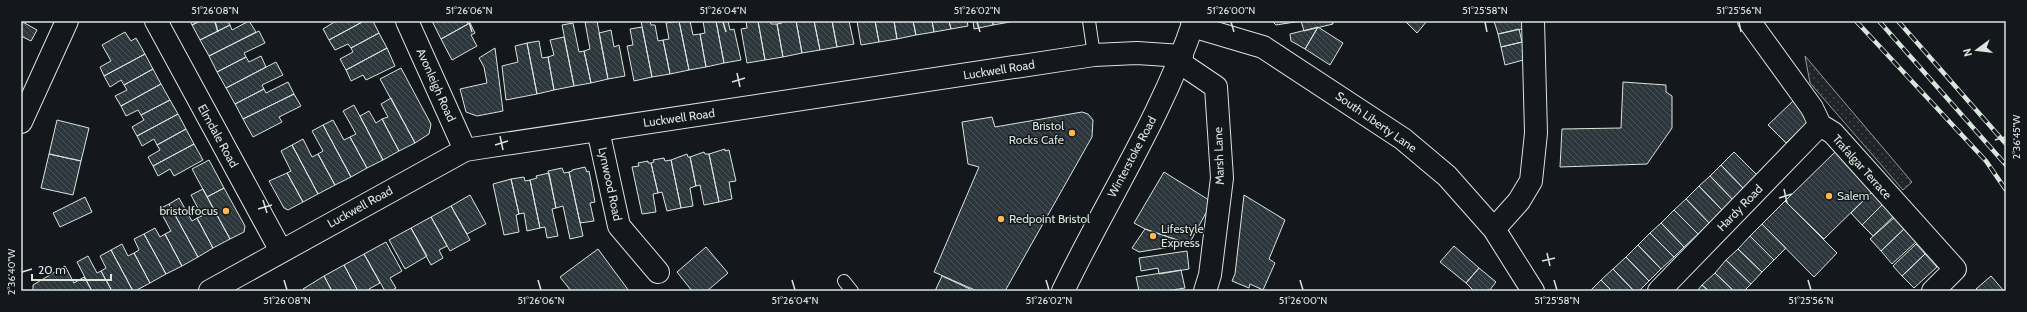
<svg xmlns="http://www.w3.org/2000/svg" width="2027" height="312" viewBox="0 0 2027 312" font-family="Cabin,sans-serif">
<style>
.park{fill:url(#park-dots);stroke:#939e99}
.building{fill:url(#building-back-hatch);stroke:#d8e6dc}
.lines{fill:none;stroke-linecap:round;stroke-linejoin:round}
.service-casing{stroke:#d8e6dc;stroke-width:14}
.minor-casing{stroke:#d8e6dc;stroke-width:24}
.tertiary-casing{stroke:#d8e6dc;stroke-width:24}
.trunk-casing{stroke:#d8e6dc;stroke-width:24}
.service{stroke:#14181c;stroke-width:12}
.minor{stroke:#14181c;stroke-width:22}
.tertiary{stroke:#14181c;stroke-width:22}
.trunk{stroke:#14181c;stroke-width:22}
.rail-casing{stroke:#d8e6dc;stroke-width:4.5}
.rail{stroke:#14181c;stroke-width:3;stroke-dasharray:9;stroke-linecap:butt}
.ticks{fill:none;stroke:#d8e6dc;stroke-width:1.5}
.poi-dot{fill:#ffb74d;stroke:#14181c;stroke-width:1.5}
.labels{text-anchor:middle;stroke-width:3;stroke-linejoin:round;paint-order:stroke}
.street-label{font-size:12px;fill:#d8e6dc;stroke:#14181c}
.poi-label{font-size:12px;fill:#d8e6dc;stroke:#14181c;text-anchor:start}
.neatline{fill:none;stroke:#d8e6dc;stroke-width:1.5}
.ticks-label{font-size:10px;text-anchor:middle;fill:#d8e6dc}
</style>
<defs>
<pattern id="park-dots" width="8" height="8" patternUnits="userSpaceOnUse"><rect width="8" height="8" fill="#202428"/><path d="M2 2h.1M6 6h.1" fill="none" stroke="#404447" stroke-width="1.8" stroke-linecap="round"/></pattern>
<pattern id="building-back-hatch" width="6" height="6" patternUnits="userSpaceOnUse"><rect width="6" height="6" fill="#2c363c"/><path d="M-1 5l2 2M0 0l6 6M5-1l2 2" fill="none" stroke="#4a5358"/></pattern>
</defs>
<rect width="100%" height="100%" fill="#14181c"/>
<path class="park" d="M1805,56L1912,182L1903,190L1810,83Z"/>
<path class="building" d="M21,21L37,30L31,41L21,36Z
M190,21H200L192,25Z
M200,21H228L230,25L200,40L192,25Z
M249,21L256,32L209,56L200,40L230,25L232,30Z
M364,21H373L379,33L351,48L348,44L335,50L329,40Z
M364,21L329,40L323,29L336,21Z
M432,21H467L468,24L441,39Z
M597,21L608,79L591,83L584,51L590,49L585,22Z
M641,21H650L651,25H655L658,41L663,40L670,74L652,77Z
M679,21H690L693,35L700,34L706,67L689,70Z
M679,21L689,70L670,74L663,40L669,39L666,23Z
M703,21H716L724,63L706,67L700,34L705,33Z
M716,21H728L730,30L734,29L741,60L724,63Z
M746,21H758L765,60L747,63L741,29L747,28Z
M758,21H770L771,24H777L783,57L765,60Z
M782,21H796L802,53L783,57L777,24L782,23Z
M796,21H814L820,50L802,53Z
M814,21H832L837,47L820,50Z
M832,21H849L854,44L837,47Z
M857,21H875L879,42L861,45Z
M875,21H894L897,39L879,42Z
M894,21H913L916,35L897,39Z
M913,21H932L934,32L916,35Z
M932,21H949L951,29L934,32Z
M949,21H967L968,26L951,29Z
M973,21H993V25L974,29Z
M993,21H1010V22L993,25Z
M1272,21H1333V24L1304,31L1301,21L1276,25Z
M1405,21H1427L1417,33Z
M1494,21H1524L1526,28L1498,34Z
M470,23L475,33L471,35L477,46L452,60L441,39Z
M573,23L579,52L584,51L591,83L574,86L562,25Z
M642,27L652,77L634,81L627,46L633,45L630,29Z
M1318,27L1343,43L1330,65L1305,49Z
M1318,27L1305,49L1291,41L1290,34Z
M1519,29L1522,42L1501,47L1498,34Z
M611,30L614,47L619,45L625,76L608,79L599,33Z
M259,31L265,43L244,53L246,57L217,72L209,56Z
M125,32L131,41L136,38L145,54L104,76L100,67L111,61L102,45Z
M379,33L387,48L346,70L340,59L353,52L351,48Z
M564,37L574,86L554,90L548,57L554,55L550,40Z
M539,41L542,58L548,57L554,90L537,94L527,43Z
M1522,42L1527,59L1505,65L1501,47Z
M527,43L537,94L506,100L502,66L518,62L515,46Z
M387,48L395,66L366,80L363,75L351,81L346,70Z
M495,48L503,111L477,116L466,112L460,89L487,83L484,67L479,58Z
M145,54L153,69L124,85L121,80L110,87L104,76Z
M261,56L266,67L226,88L217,72L246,57L249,62Z
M276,62L283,75L262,85L264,89L235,104L226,88Z
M401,68L431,124L429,134L415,143L380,79Z
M153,69L161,84L121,106L115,96L127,90L124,85Z
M288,82L294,94L243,119L235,104L264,89L266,93Z
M1623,82L1666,85V92L1672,96V128L1647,164L1560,167L1562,129L1621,128Z
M161,84L170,100L141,115L138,110L126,116L121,106Z
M294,94L301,106L279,117L282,122L253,137L243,119Z
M391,98L415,143L399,151L382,119L388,117L381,104Z
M170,100L178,114L137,136L132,127L144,120L141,115Z
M1793,101L1811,119L1786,143L1768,125Z
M354,105L383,160L367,168L350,137L356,134L343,111Z
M369,111L376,123L382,119L399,151L383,160L360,116Z
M1082,112L1088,114L1093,120L1092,137L1005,291H977L934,272L979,167L968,164L962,122L992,117L995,127Z
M178,114L186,129L157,145L154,139L142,146L137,136Z
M57,120L89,128L81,161L49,154Z
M333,120L344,140L350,137L367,168L351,177L323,125Z
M323,125L351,177L335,185L318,154L323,151L312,131Z
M186,129L194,144L153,166L148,157L160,150L157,145Z
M303,139L312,157L318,154L335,185L318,194L292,145Z
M194,144L203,160L174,176L170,169L158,176L153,166Z
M292,145L318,194L303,202L287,173L291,171L281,151Z
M725,149V151L729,150L736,181L729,182L732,199L719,202L709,154Z
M704,152L705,154H709L719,202L704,205L700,185L696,186L690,157Z
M1734,152L1758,176L1744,189L1721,165Z
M1835,152L1873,191L1824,239L1785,201Z
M49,154L81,161L73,195L41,188Z
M687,154L688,157H690L696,186L690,188L693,206L681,208L671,160Z
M664,158L665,161L671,160L681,208L667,211L662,192L658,193L651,163L654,162L653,160Z
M209,160L224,188L207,197L192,169Z
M648,161V163H651L658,193L653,194L656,212L642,214L632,167L639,166L638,163Z
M1721,165L1744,189L1733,200L1710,176Z
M585,167L587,172L589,171L595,202L590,203L594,221L580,223L569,172L572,171V170Z
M562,168L564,173L569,172L583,236L570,239L563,206L556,208L548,171Z
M1164,172L1212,202L1189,244L1145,229L1134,223Z
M287,173L303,202L288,210L284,208L269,181Z
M549,173L556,208L552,209L558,236L547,238L545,227L540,228L530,180L537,178L536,176Z
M1710,176L1733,200L1722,210L1699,186Z
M524,177L525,181L530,180L540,228L527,231L524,213L519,214L511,179Z
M511,179L519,214L516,215L519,232L504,235L493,184Z
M1699,186L1722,210L1709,223L1686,199Z
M224,188L245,226L244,232L230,239L207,197Z
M203,189L230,239L213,248L197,218L202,216L191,195Z
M1873,191L1884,203L1862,225L1851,213Z
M470,195L486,224L467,234L451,206Z
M1244,195L1285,220L1269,259L1275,263L1263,290L1250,284L1249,288L1232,281L1235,274Z
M85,197L92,212L60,227L53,213Z
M179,198L192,221L197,218L213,248L198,257L169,204Z
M1686,199L1709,223L1698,234L1674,210Z
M1785,201L1837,253L1814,277L1762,224Z
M1884,203L1895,215L1873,236L1862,225Z
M169,204L198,257L182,266L165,234L171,231L159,209Z
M451,206L470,240L450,251L431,217Z
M1674,210L1698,234L1684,247L1661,223Z
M431,217L447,246L439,250L443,258L431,265L411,228Z
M1895,217L1905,228L1881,251L1870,239Z
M1661,223L1684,247L1674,257L1650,233Z
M1762,224L1786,248L1774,260L1750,236Z
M155,228L160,237L165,234L182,266L166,274L144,234Z
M411,228L427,256L405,269L389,240Z
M1905,228L1917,241L1892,264L1881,251Z
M1145,229L1189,244L1139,252L1132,248Z
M1650,233L1674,257L1661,269L1638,245Z
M144,234L166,274L150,283L134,253L139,250L134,239Z
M1750,236L1774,260L1762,272L1738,249Z
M386,242L402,271L390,278L396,288L391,291H385L364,254Z
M122,244L128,256L134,253L150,283L135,291H133L111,250Z
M1916,244L1925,254L1902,276L1893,266Z
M1638,245L1661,269L1649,281L1626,257Z
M1454,246L1479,268L1466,283L1440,262Z
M706,247L728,273L707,291H692L677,272Z
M598,249L629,291H571L560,277Z
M1738,249L1762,272L1751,284L1726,260Z
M111,250L133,291H112L101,271L106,268L100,256Z
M1187,251L1189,269L1159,274L1158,268L1141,271L1139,258Z
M364,254L380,283L369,289V291H358L344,265Z
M1925,254L1937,267L1914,288L1902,276Z
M88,256L97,273L101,271L112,291H92L77,262Z
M1626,257L1649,281L1639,291H1634L1613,269Z
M1726,260L1751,284L1744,291H1734L1715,273Z
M344,265L358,291H332L324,276Z
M65,266L74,283L84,277L92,291H33V285Z
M1479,268L1496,282L1489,291H1474L1466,283Z
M1613,269L1634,291H1612L1601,280Z
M1181,270L1185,288L1166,291H1139L1136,277Z
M1715,273L1734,291H1709L1702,285Z
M324,276L332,291H304L303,289Z
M942,276L970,289L969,291H935Z
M1991,276L2004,291H1978L1976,289Z
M1601,280L1612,291H1590Z
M1702,285L1709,291H1697Z"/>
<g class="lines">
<g class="service-casing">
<path id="service" d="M1089,21L1094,55
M844,281L852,291"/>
</g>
<g class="minor-casing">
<path id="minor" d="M156,21L281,251
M407,21L465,150
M1749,21L1812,108L1820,125L1833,133L1955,269L1933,291
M1192,26L1263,47L1403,139L1447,176L1494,229L1533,291
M1179,62L1216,87L1222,178L1210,275L1205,291
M21,122L67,21
M598,130L619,226L658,272
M1494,229L1519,201L1531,181L1536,133L1533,21
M1659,291L1820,125"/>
</g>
<g class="tertiary-casing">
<path id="tertiary" d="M210,291L465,150L1094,55L1137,53L1182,56"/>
</g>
<g class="trunk-casing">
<path id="trunk" d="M1063,291C1106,201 1162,116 1194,21"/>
</g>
<use href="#service" class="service"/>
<use href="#minor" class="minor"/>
<use href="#tertiary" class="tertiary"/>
<use href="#trunk" class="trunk"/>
<g class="rail-casing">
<path id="rail" d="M1856,21L1986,161L2006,190
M1879,21L2006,165
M1898,21L2006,144"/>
</g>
<use href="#rail" class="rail"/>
</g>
<path class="ticks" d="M215,22L218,32M469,22L472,32M723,22L726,32M977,22L980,32M1231,22L1234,32M1485,22L1487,32M1739,22L1741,32M737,73L740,87M732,82L745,78M500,136L503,150M1995,140L2005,137M495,145L508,141M1784,189L1787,203M1779,198L1792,194M263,200L267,213M258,209L272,205M1547,253L1550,266M1542,261L1555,258M22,272L32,269M284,280L287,290M538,280L541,290M792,280L795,290M1046,280L1049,290M1300,280L1303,290M1554,280L1557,290M1808,280L1811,290"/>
<g class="poi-dot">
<circle cx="1072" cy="133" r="4"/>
<circle cx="1829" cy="196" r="4"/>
<circle cx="226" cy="211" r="4"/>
<circle cx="1001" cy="219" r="4"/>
<circle cx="1153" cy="236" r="4"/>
</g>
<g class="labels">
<g class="street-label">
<text transform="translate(999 70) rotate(-9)" y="4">Luckwell Road</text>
<text transform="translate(436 85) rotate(66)" y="4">Avonleigh Road</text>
<text transform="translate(679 118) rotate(-8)" y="4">Luckwell Road</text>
<text transform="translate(1376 122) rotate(35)" y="4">South Liberty Lane</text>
<text transform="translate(218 136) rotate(61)" y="4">Elmdale Road</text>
<text transform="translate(1219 156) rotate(-92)" y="4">Marsh Lane</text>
<text transform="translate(1132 157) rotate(-62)" y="4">Winterstoke Road</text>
<text transform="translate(1862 167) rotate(48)" y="4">Trafalgar Terrace</text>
<text transform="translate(610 184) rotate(78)" y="4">Lynwood Road</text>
<text transform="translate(360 207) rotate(-29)" y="4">Luckwell Road</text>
<text transform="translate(1740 208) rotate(-46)" y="4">Hardy Road</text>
</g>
<g class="poi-label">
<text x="1064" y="130" text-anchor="end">Bristol<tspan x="1064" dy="14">Rocks Cafe</tspan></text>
<text x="1837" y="200">Salem</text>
<text x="218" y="215" text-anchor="end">bristolfocus</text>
<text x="1009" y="223">Redpoint Bristol</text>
<text x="1161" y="233">Lifestyle<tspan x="1161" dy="14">Express</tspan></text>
</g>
</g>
<rect width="2027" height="312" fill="none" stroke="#14181c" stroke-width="44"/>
<g transform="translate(1977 50) rotate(255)" stroke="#14181c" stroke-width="3" paint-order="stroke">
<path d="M0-3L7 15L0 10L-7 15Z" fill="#d8e6dc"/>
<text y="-6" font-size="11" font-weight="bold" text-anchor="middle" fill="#d8e6dc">N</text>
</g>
<path d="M32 274v6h79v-6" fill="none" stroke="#d8e6dc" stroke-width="2"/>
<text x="38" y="274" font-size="12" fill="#d8e6dc" stroke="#14181c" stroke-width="3" paint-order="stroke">20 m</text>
<rect x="22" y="22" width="1983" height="268" class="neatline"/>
<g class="ticks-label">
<text x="215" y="14">51°26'08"N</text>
<text x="469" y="14">51°26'06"N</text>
<text x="723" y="14">51°26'04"N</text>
<text x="977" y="14">51°26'02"N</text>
<text x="1231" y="14">51°26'00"N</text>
<text x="1485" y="14">51°25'58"N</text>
<text x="1739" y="14">51°25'56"N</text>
<text transform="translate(2016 137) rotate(-90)" y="4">2°36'45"W</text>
<text transform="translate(11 272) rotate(-90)" y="4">2°36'40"W</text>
<text x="287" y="304">51°26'08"N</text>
<text x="541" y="304">51°26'06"N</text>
<text x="795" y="304">51°26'04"N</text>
<text x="1049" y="304">51°26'02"N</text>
<text x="1303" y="304">51°26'00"N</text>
<text x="1557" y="304">51°25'58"N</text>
<text x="1811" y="304">51°25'56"N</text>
</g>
</svg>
